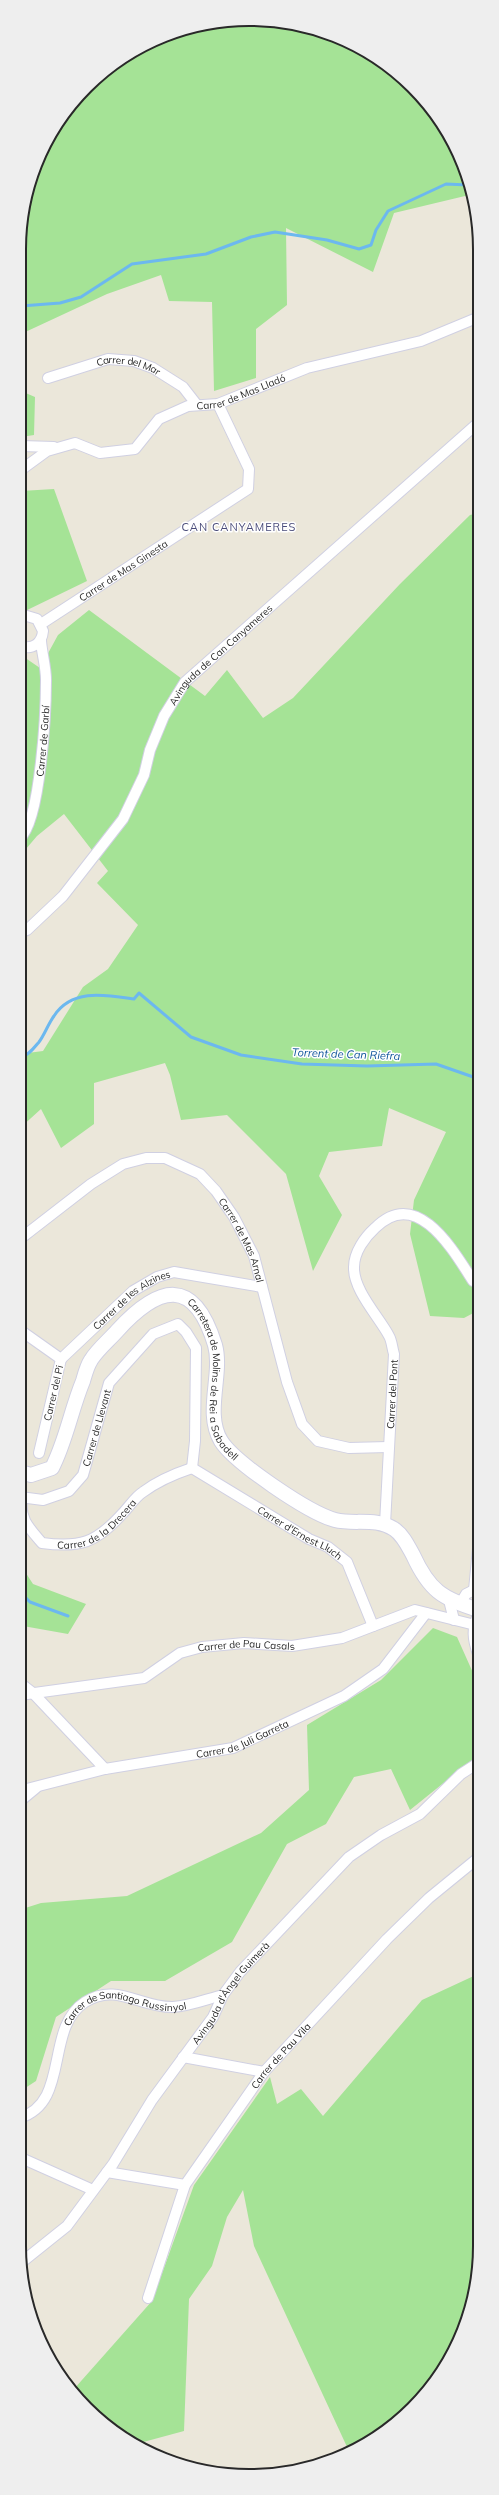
<svg xmlns="http://www.w3.org/2000/svg" width="499" height="2495" viewBox="0 0 499 2495" font-family="Mulish,sans-serif">
<style>
.green{fill:#a5e396}
.lines{fill:none;stroke-linecap:round;stroke-linejoin:round}
.stream{stroke:#6cb8ef;stroke-width:3}
.minor-casing{stroke:#d0d0e2;stroke-width:12}
.secondary-casing{stroke:#d0d0e2;stroke-width:16}
.minor{stroke:#fff;stroke-width:10}
.secondary{stroke:#fff;stroke-width:14}
.labels{text-anchor:middle;stroke-width:3;stroke-linejoin:round;paint-order:stroke}
.street-label{font-size:10px;fill:#292929;stroke:#fff}
.neighbourhood-label{font-size:11px;letter-spacing:1px;fill:#494b79;stroke:#fff}
.water-label{font-size:11px;font-style:italic;fill:#0d5499;stroke:#fff}
.rim{fill:none;stroke:#292929;stroke-width:2}
</style>
<rect width="100%" height="100%" fill="#ebe7da"/>
<path class="green" d="M279,21L351,43L413,87L462,161L471,199L465,196L394,213L373,272L286,228L287,305L256,329V378L214,391L212,302L169,301L161,275L107,294L21,334V220L50,134L109,67L190,27Z
M21,391L35,397L34,435L21,437Z
M54,489L87,581L21,613V491Z
M479,513V1310L464,1318L430,1316L410,1234L414,1200L446,1132L389,1108L382,1146L329,1152L319,1176L342,1215L313,1271L286,1174L227,1115L181,1120L170,1075L165,1063L94,1083V1124L61,1148L41,1109L20,1128V1054L43,1051L83,987L108,969L138,925L97,883L108,871L64,814L37,836L20,856L21,655L40,668L58,635L89,610L205,696L227,670L263,718L293,698L400,584L470,515Z
M20,1564L33,1584L86,1604L68,1634L23,1626L20,1611Z
M433,1628L457,1637L478,1684L477,1756L410,1810L391,1769L354,1777L326,1824L287,1844L232,1942L165,1981H111L56,2017L36,2081L19,2092V1910L41,1903L127,1896L261,1833L309,1790L307,1725L381,1680Z
M478,1873V1923L474,1916L472,1879Z
M478,1974V2275L449,2361L401,2419L348,2449L254,2246L243,2190L227,2217L212,2266L189,2299L184,2431L136,2444L86,2408L74,2389L152,2301L194,2185L270,2077L277,2104L301,2089L323,2116L422,2000Z"/>
<g class="lines">
<path class="stream" d="M461,159L464,184
M21,306L60,303L81,297L132,264L206,254L251,237L275,232L327,240L359,249L371,245L376,230L388,211L446,184L468,185
M20,1058C28,1056 34,1048 39,1042C45,1034 48,1024 54,1016C72,988 106,995 134,999L139,993L191,1037L241,1055L302,1064L367,1066L436,1064L479,1079
M20,1592L30,1602L68,1616"/>
<g class="minor-casing">
<g id="minor">
<path id="s1" d="M48,378L108,359L134,361L153,368L183,387L197,405"/>
<path d="M21,446L54,447"/>
<path id="s2" d="M21,470L47,451L75,443L100,453L135,449L159,419L188,406L218,404L307,368L421,341L479,317"/>
<path id="s3" d="M41,624L248,489L249,469L218,404"/>
<path d="M21,646C33,650 42,643 43,631L37,619L27,616L21,618"/>
<path id="s4" d="M20,838C41,821 46,708 46,680C46,667 42,654 41,641"/>
<path id="s5" d="M20,933L27,930L63,896L123,819L144,775L150,750L164,716L185,682L479,422"/>
<path id="s6" d="M20,1239L91,1184L123,1164L146,1158H165L200,1174L216,1191L234,1217L254,1256L287,1382L302,1424L318,1441L349,1448L388,1447"/>
<path d="M20,1330L61,1359L39,1453"/>
<path id="s7" d="M61,1359L133,1291L157,1277L174,1272L262,1287"/>
<path id="s8" d="M192,1468L309,1539L328,1547L347,1562L373,1626"/>
<path id="s9" d="M20,1497L43,1500L69,1491L83,1475L109,1383L153,1334L178,1324L186,1332L196,1348L195,1441L192,1468"/>
<path id="s10" d="M22,1499C19,1519 30,1529 42,1543C80,1548 96,1543 122,1514C129,1507 135,1497 143,1492C159,1480 174,1474 192,1468"/>
<path id="s11" d="M385,1524L394,1354C392,1348 392,1341 389,1336C379,1317 353,1290 354,1267C354,1252 365,1237 375,1228C417,1186 453,1250 473,1281L479,1282"/>
<path d="M474,1590L479,1538"/>
<path d="M449,1600L454,1620"/>
<path d="M460,1604L466,1594L474,1590"/>
<path d="M478,1654C473,1640 471,1627 479,1614"/>
<path d="M20,1683L33,1693L105,1769"/>
<path id="s12" d="M20,1695L144,1678L180,1653L202,1647L244,1643L292,1646L342,1638L415,1610L479,1626"/>
<path id="s13" d="M19,1791L105,1769L233,1748L344,1696L383,1669L426,1613"/>
<path d="M19,1802L36,1788"/>
<path d="M183,2057L264,2072"/>
<path id="s14" d="M19,2118C71,2103 44,2028 85,2002C116,1982 141,2008 173,2007C190,2006 207,1999 223,1995"/>
<path d="M19,2157L93,2190"/>
<path d="M107,2172L185,2185"/>
<path id="s15" d="M22,2262L67,2226L113,2164L152,2100L213,2017L223,1995L240,1972L349,1857L381,1835L420,1814L461,1774L478,1763"/>
<path id="s16" d="M148,2298L185,2185L264,2072L387,1939L429,1898L478,1858"/>
</g>
</g>
<g class="secondary-casing">
<g id="secondary">
<path id="s17" d="M20,1472L31,1475L52,1468C66,1441 71,1410 83,1381C85,1374 87,1366 91,1360C97,1350 109,1340 117,1331C159,1285 194,1276 215,1345C223,1374 204,1413 221,1441C235,1463 309,1513 335,1520C355,1525 375,1517 394,1529C403,1535 408,1546 413,1555C429,1590 442,1599 479,1610"/>
</g>
</g>
<use href="#minor" class="minor"/>
<use href="#secondary" class="secondary"/>
</g>
<g class="labels">
<g class="street-label">
<text dy="4" stroke="none"><textPath href="#s1" startOffset="84">Carrer del Mar</textPath></text>
<text dy="4" stroke="none"><textPath href="#s2" startOffset="249">Carrer de Mas Lladó</textPath></text>
<text dy="4" stroke="none"><textPath href="#s3" startOffset="98">Carrer de Mas Ginesta</textPath></text>
<text dy="4" stroke="none"><textPath href="#s5" startOffset="350">Avinguda de Can Canyameres</textPath></text>
<text dy="4" stroke="none"><textPath href="#s4" startOffset="101">Carrer de Garbí</textPath></text>
<text dy="4" stroke="none"><textPath href="#s6" startOffset="288">Carrer de Mas Arnal</textPath></text>
<text dy="4" stroke="none"><textPath href="#s7" startOffset="93">Carrer de les Alzines</textPath></text>
<text dy="4" stroke="none"><textPath href="#s17" startOffset="360">Carretera de Molins de Rei a Sabadell</textPath></text>
<text transform="translate(53 1393) rotate(-77)" y="4">Carrer del Pi</text>
<text dy="4" stroke="none"><textPath href="#s11" startOffset="130">Carrer del Pont</textPath></text>
<text dy="4" stroke="none"><textPath href="#s9" startOffset="121">Carrer de Llevant</textPath></text>
<text dy="4" stroke="none"><textPath href="#s10" startOffset="112">Carrer de la Drecera</textPath></text>
<text dy="4" stroke="none"><textPath href="#s8" startOffset="126">Carrer d'Ernest Lluch</textPath></text>
<text dy="4" stroke="none"><textPath href="#s12" startOffset="236">Carrer de Pau Casals</textPath></text>
<text dy="4" stroke="none"><textPath href="#s13" startOffset="230">Carrer de Juli Garreta</textPath></text>
<text dy="4" stroke="none"><textPath href="#s15" startOffset="343">Avinguda d'Àngel Guimerà</textPath></text>
<text dy="4" stroke="none"><textPath href="#s14" startOffset="177">Carrer de Santiago Russinyol</textPath></text>
<text dy="4" stroke="none"><textPath href="#s16" startOffset="280">Carrer de Pau Vila</textPath></text>
</g>
<g class="neighbourhood-label">
<text x="239" y="531">CAN CANYAMERES</text>
</g>
<g class="water-label">
<text transform="translate(346 1054) rotate(2)" y="4">Torrent de Can Riefra</text>
</g>
</g>
<path d="M0 0H499V2495H0ZM249 26H250A223 223 0 0 1 473 249V2246A223 223 0 0 1 250 2469H249A223 223 0 0 1 26 2246V249A223 223 0 0 1 249 26Z" fill="#eee" fill-rule="evenodd"/>
<path class="rim" d="M249 26H250A223 223 0 0 1 473 249V2246A223 223 0 0 1 250 2469H249A223 223 0 0 1 26 2246V249A223 223 0 0 1 249 26Z"/>
</svg>
